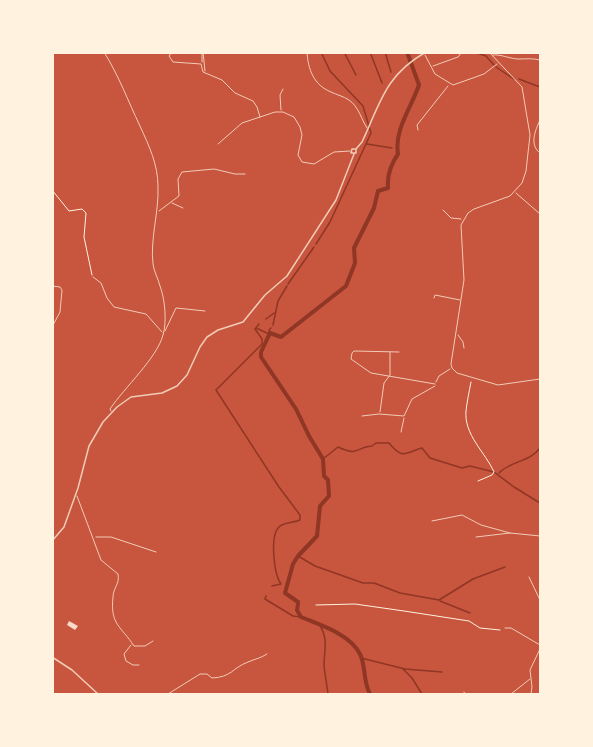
<svg xmlns="http://www.w3.org/2000/svg" width="593" height="747" viewBox="0 0 593 747" font-family="'Titillium Web',sans-serif">
<style>
.lines{fill:none;stroke-linecap:round;stroke-linejoin:round}
.stream{stroke:#8f3625;stroke-width:1.5}
.river{stroke:#8f3625;stroke-width:4}
.building{fill:#f7dbc8}
.path{stroke:#fff3e0;stroke-width:1}
.service{stroke:#f1ccb7;stroke-width:1}
.minor{stroke:#f1ccb7;stroke-width:1}
.tertiary{stroke:#f1ccb7;stroke-width:1.5}
</style>
<rect width="100%" height="100%" fill="#c8553d"/>
<g class="lines">
<path class="stream" d="M344,52L356,75
M370,52L382,83
M385,52L391,72
M474,52L486,56L494,65
M496,67L514,79
M519,79L540,87
M367,144L392,148
M316,244L330,222L371,133L363,106L330,71L321,52
M288,284L314,247
M266,319L274,313
M259,324L255,329L262,339V344L216,390L279,487L300,515V520C293,523 282,522 278,528C270,538 274,575 281,584L272,586
M273,325L278,301L287,286
M256,328L269,334
M270,333L269,330L271,328
M323,459L338,447C360,457 355,447 372,446L376,443H389C403,460 405,453 422,448L430,458L462,468L470,466L494,472L514,487L540,503
M499,473C510,461 530,462 540,448
M298,556L315,566L363,583H374L400,593L439,600L473,579L505,567
M266,596L265,599L293,616L301,617
M440,601L470,613
M319,624C329,639 324,650 324,666C325,675 327,685 328,694
M361,658L405,669L442,672
M403,669L412,678L422,694"/>
<path class="river" d="M298,602L285,593L293,564L298,556L317,536L320,506L329,496L328,480L324,476L323,459L309,436L296,409L261,357V352L270,333L281,337L346,286L355,263L354,248L374,208L378,191L388,188C387,176 391,164 398,154C394,130 411,108 419,85L407,52
M298,604L297,610L301,617C320,625 350,634 360,654C366,666 363,682 370,694"/>
</g>
<path class="building" d="M69,621L78,626L75,630L67,625Z"/>
<g class="lines">
<path class="path" d="M52,190L69,211L82,209L86,213L84,237L92,275
M471,382C469,392 467,402 466,411C464,435 485,452 494,472L492,475L478,481
M316,605L355,604L404,611L469,621L480,628L500,630"/>
<path class="service" d="M476,537L510,533
M464,692L465,694"/>
<path class="minor" d="M104,52C119,76 128,101 140,126C149,146 158,164 158,187C159,212 150,239 153,264C154,272 158,278 160,286C165,299 167,322 163,335C157,358 124,388 110,409L111,411
M172,52L169,56L173,62L201,64L203,72L222,80L235,93L253,101L257,107L260,117
M203,52L205,71
M307,52C308,70 314,85 331,92C337,95 343,96 349,100C359,107 361,119 367,128
M489,52L522,87L530,135L526,171L522,183L510,196L474,209L468,213L461,225L464,280L451,364L452,368L457,373L498,385L540,379
M425,55L435,74L453,85L484,74L497,64
M493,55C501,54 510,59 519,59C527,59 532,58 540,60
M202,62V52
M433,66L458,57L462,52
M281,110L280,95L283,89
M540,120C535,131 529,145 540,153
M418,130L417,125L448,86
M218,144L242,123L275,112H283L294,117L300,127L302,135L298,155L302,162L314,164L334,152L350,151
M516,193L540,214
M172,203L183,208
M443,210L451,218L461,219
M159,211L179,196L178,179L182,172L214,169L235,174H245
M93,277L101,283L107,298L114,307L146,314L162,332
M52,286L60,287L62,290L60,312L52,327
M434,298L435,295L460,300
M165,331L176,308L205,311
M458,335L463,342L464,348
M399,352L354,351L352,353L351,359L371,373L435,384
M436,382L439,376L450,369
M380,412L384,383L390,375V352
M362,416L379,414L404,416L412,399L435,386
M401,432L404,418
M77,496L101,560L118,574C120,584 113,588 113,597C110,625 121,626 134,646H145L153,641
M432,521L462,515L481,525L510,533L540,536
M96,537H111L156,552
M529,577L540,600
M505,628H511L540,645
M131,645L124,654L126,661L133,665H139
M168,694L200,674H207L212,678C232,677 232,668 248,662C255,659 261,658 267,654
M511,694L530,679
M531,694L532,687L530,670L540,649"/>
<path class="tertiary" d="M352,149H356V153H351Z
M356,149L362,142C380,104 385,75 426,52
M52,541L64,527L78,488L89,446L103,422L117,407L131,397L162,393L177,386L187,375L200,347L207,337L218,330L243,322L265,295L287,276L336,200L354,154
M52,657L72,670L98,694"/>
</g>
<rect width="593" height="747" fill="none" stroke="#fff3e0" stroke-width="108"/>
</svg>
